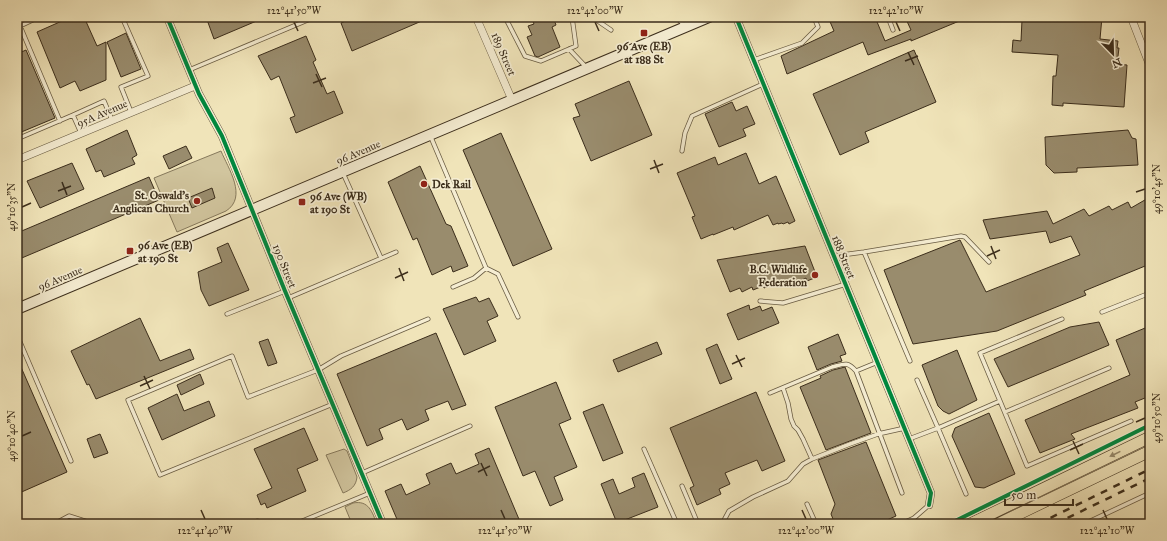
<svg xmlns="http://www.w3.org/2000/svg" width="1167" height="541" viewBox="0 0 1167 541" font-family="'IM FELL Great Primer',serif">
<style>
.green{fill:#d1c59e;stroke:#86795c}
.building{fill:#998c6d;stroke:#3b2d1b}
.lines{fill:none;stroke-linecap:round;stroke-linejoin:round}
.service-casing{stroke:#685b42;stroke-width:5}
.minor-casing{stroke:#685b42;stroke-width:8}
.secondary-casing{stroke:#3b2d1b;stroke-width:12}
.primary-casing{stroke:#3b2d1b;stroke-width:12}
.service{stroke:#f5edd2;stroke-width:3.5}
.minor{stroke:#f5edd2;stroke-width:7}
.secondary{stroke:#f5edd2;stroke-width:10}
.primary{stroke:#f0e4b9;stroke-width:11}
.rail{stroke:#3b2d1b;stroke-width:2.5;stroke-dasharray:7 7;stroke-linecap:butt}
.cycleway-casing{stroke:#f5edd2;stroke-width:6}
.cycleway{stroke:#00873e;stroke-width:4}
.oneway{fill:#96886a}
.ticks{fill:none;stroke:#3b2d1b;stroke-width:1.5}
.poi-dot{fill:#8f2418;stroke:#f5edd2;stroke-width:1.5}
.labels{text-anchor:middle;stroke-width:3.5;stroke-linejoin:round;paint-order:stroke}
.poi-label{font-size:11px;font-weight:bold;fill:#3b2d1b;stroke:#f5edd2;text-anchor:start}
.street-label{font-size:11px;fill:#3b2d1b;stroke:#f5edd2}
.neatline{fill:none;stroke:#3b2d1b;stroke-width:1.5}
.ticks-label{font-size:10px;text-anchor:middle;fill:#3b2d1b}
</style>
<rect width="100%" height="100%" fill="#f0e4b9"/>
<filter id="stains"><feTurbulence type="fractalNoise" baseFrequency=".005" numOctaves="4"/><feColorMatrix values="0 0 0 0 .2 0 0 0 0 .09 0 0 0 0 .02 0 0 0 .5 -.17"/></filter>
<radialGradient id="worn" r=".72"><stop offset=".6" stop-color="#630" stop-opacity="0"/><stop offset="1" stop-color="#630" stop-opacity=".3"/></radialGradient>
<path class="green" d="M221,151C228,168 248,197 226,211L177,232L154,178Z
M344,449L347,451L357,477C356,486 351,490 343,493L326,455Z
M353,503C369,500 372,512 377,524H352L345,507Z"/>
<path class="building" d="M71,17H84L97,46L106,42V80L80,91L75,81L60,88L37,32Z
M206,17H266L214,39Z
M355,17H431L352,51L341,23Z
M531,17H553L556,25L552,27L560,47L538,57L535,56L527,37L532,35L528,26L534,24Z
M828,17H875L885,41L911,30L905,17H969L911,41V39L868,55L863,42L787,74L781,56L834,31Z
M1039,17H1102L1100,39L1118,41L1117,48H1119L1117,64L1127,65L1124,107L1063,103V106L1052,105L1053,76H1056L1058,55L1012,52L1013,40L1021,41L1022,20L1039,21Z
M126,33L141,69L121,77L107,42Z
M306,36L316,60L313,62L327,94L334,91L343,113L296,133L290,118L295,116L279,76L271,80L258,56Z
M26,50L55,118L19,133L17,127V99L19,98L17,93V54Z
M914,50L936,102L865,132L869,142L840,155L813,94Z
M629,81L652,135L591,161L573,118L580,116L575,104Z
M732,102L736,111L747,106L755,124L743,129L746,136L719,147L705,114Z
M127,130L137,155L132,158L135,164L104,177L101,170L96,172L86,149Z
M1128,130L1132,138L1136,139L1138,165L1077,168V172L1054,173L1046,165L1045,137Z
M501,133L552,249L513,266L463,150Z
M186,146L192,158L169,169L163,156Z
M746,153L759,184L776,176L795,221L789,224L788,222L783,224L782,223L778,224V223L773,225L768,215L734,230L733,227L713,235V234L701,239L692,217L695,216L677,173L715,157L718,165Z
M72,163L84,189L40,208L27,181Z
M420,166L446,224L451,226L468,266L453,272L451,266L432,275L417,238L413,240L388,182Z
M149,177L159,200L17,260V233Z
M212,188L215,198L192,208L188,198Z
M1150,197V264L1084,291L1086,295L997,331L913,344L884,270L960,240L986,292L1080,255L1071,236L1050,243L1046,231L990,239L983,220L1047,211L1053,224L1084,209L1089,216L1109,206L1112,210L1128,202L1131,208Z
M228,243L249,290L209,306L201,290L198,272L222,262L217,248Z
M805,246L817,277L807,281L806,278L796,283L795,280L786,284L785,282L775,286L774,284L764,288L763,286L753,290L752,287L742,292L740,288L730,292L717,260Z
M476,297L479,302L489,298L498,316L487,321L496,341L464,355L443,309Z
M749,305L750,310L760,306L762,311L772,307L779,323L738,340L727,314Z
M140,318L160,361L190,349L194,359L96,399L89,384L87,385L71,351Z
M1099,322L1109,345L1008,387L994,359L1070,327Z
M1150,326V396L1135,402L1138,408L1071,434L1075,439L1040,453L1025,420L1130,375L1116,340Z
M436,333L466,405L452,410L448,401L425,410L429,420L407,430L402,419L379,429L383,439L367,446L337,374Z
M838,334L846,354L840,356L842,361L831,364L817,370L808,347Z
M268,339L277,363L268,366L259,342Z
M657,342L662,354L618,372L613,360Z
M717,344L732,379L720,384L706,349Z
M957,350L977,400L949,414L943,411L938,406L922,365Z
M17,358L67,472L17,494Z
M845,367L871,433L826,450L800,387L821,378L820,376L833,370Z
M200,374L204,384L181,395L177,385Z
M556,382L571,419L559,424L577,467L554,477L563,500L550,506L535,471L523,476L495,407Z
M756,392L785,461L762,471L757,460L725,473L730,484L719,489L721,494L697,505L690,488L694,486L670,428Z
M177,394L184,411L209,401L215,416L162,440L148,408Z
M603,404L623,453L603,461L583,412Z
M989,413L1015,474L984,488L975,487L952,436L955,428Z
M304,428L318,460L297,469L306,491L267,508L265,503L261,505L257,495L272,488L254,449Z
M100,434L108,453L94,458L87,439Z
M866,442L896,516L878,524H835L831,514L835,504L818,460Z
M489,448L521,524H399L385,491L401,484L406,495L430,484L426,474L451,463L456,474L479,464L475,454Z
M644,473L658,507L617,523L601,484L613,479L619,494L635,487L632,478Z"/>
<g class="lines">
<g class="service-casing">
<path id="service" d="M39,17L20,26L60,121
M122,17L148,76L121,87L131,112
M505,17L525,56L541,61L576,46L572,17
M592,17L611,30
M676,17L685,26
M888,17L893,30
M569,49L586,67
M754,60L802,43L818,27L814,17
M189,70L315,17
M81,133L73,115L104,101L112,120
M430,135L486,268L498,274L518,317
M17,139L73,115
M682,151L685,133L692,116L763,84
M17,152L20,159
M343,173L381,258
M864,252L910,361
M834,256L864,252L961,236L965,237L989,262
M453,287L474,278L486,268
M288,298L396,252
M760,301L783,303L846,284
M1102,312L1150,293
M227,314L285,291
M17,335L71,461
M878,362L856,371L902,493
M917,380L938,428L1000,401L1027,466L1131,421
M783,388L788,403L791,419L794,426L798,430L803,439L812,459
M770,393L832,367C844,364 847,361 856,371
M1000,401L980,353L1062,319
M333,404L160,475L128,400L232,356L248,397L318,370L341,356L428,319
M1005,412L1109,368
M909,439L938,428L966,494
M644,449L677,524
M362,473L470,426
M682,486L698,524
M807,504L816,524
M54,524L69,516L94,524
M249,524L257,521L271,524
M295,524L370,493
M722,524L729,511L753,497L788,481L803,464L812,459L850,444L878,434L905,428
M901,524L914,518L929,505
M1084,524L1150,493V494"/>
</g>
<g class="minor-casing">
<path id="minor" d="M167,17L199,94L222,136L285,291L383,524
M476,17L512,100
M736,17L931,493L929,505
M1131,17L1150,66
M17,160L195,86"/>
</g>
<g class="secondary-casing">
<path id="secondary" d="M17,309L709,17"/>
</g>
<g class="primary-casing">
<path id="primary" d="M970,524L1150,437
M998,524L1150,451"/>
</g>
<use href="#service" class="service"/>
<use href="#minor" class="minor"/>
<use href="#secondary" class="secondary"/>
<use href="#primary" class="primary"/>
<path class="rail" d="M1038,524L1150,469
M1055,524L1150,478"/>
<g class="cycleway-casing">
<path id="cycleway" d="M167,17L199,94L222,136L285,291L383,524
M736,17L931,493L929,505
M949,524L1150,425"/>
</g>
<use href="#cycleway" class="cycleway"/>
</g>
<defs><path id="oneway-solid" d="M-6-.8H1V-3.2L6.5 0L1 3.2V.8H-6Z"/></defs>
<use class="oneway" href="#oneway-solid" transform="translate(1115 454) rotate(154)"/>
<path class="ticks" d="M294,22L298,31M595,22L599,31M896,22L900,31M908,52L914,65M905,61L918,56M316,74L322,87M313,83L326,78M654,160L659,173M650,169L663,164M62,182L67,195M58,191L71,186M1136,192L1145,189M22,207L31,203M991,246L996,259M987,256L1000,250M399,268L404,281M395,278L408,272M736,355L742,367M732,364L745,358M144,376L150,389M140,386L153,380M1136,422L1145,418M22,436L31,432M1073,441L1079,454M1070,450L1083,444M481,463L487,476M478,472L490,466M201,510L205,519M501,510L505,519M802,510L806,519M1103,510L1107,519"/>
<g class="poi-dot">
<rect x="640" y="29" width="8" height="8" rx="2"/>
<circle cx="424" cy="184" r="4"/>
<circle cx="197" cy="201" r="4"/>
<rect x="298" y="198" width="8" height="8" rx="2"/>
<rect x="126" y="247" width="8" height="8" rx="2"/>
<circle cx="815" cy="275" r="4"/>
</g>
<g class="labels">
<g class="poi-label">
<text x="644" y="50" text-anchor="middle">96 Ave (EB)<tspan x="644" dy="13">at 188 St</tspan></text>
<text x="432" y="188">Dek Rail</text>
<text x="189" y="199" text-anchor="end">St. Oswald's<tspan x="189" dy="13">Anglican Church</tspan></text>
<text x="310" y="200">96 Ave (WB)<tspan x="310" dy="13">at 190 St</tspan></text>
<text x="138" y="249">96 Ave (EB)<tspan x="138" dy="13">at 190 St</tspan></text>
<text x="807" y="273" text-anchor="end">B.C. Wildlife<tspan x="807" dy="13">Federation</tspan></text>
</g>
<g class="street-label">
<text transform="translate(504 54) rotate(67)" y="4">189 Street</text>
<text transform="translate(102 113) rotate(-23)" y="4">95A Avenue</text>
<text transform="translate(358 152) rotate(-23)" y="4">96 Avenue</text>
<text transform="translate(844 257) rotate(68)" y="4">188 Street</text>
<text transform="translate(285 266) rotate(68)" y="4">190 Street</text>
<text transform="translate(60 278) rotate(-23)" y="4">96 Avenue</text>
</g>
</g>
<rect width="1167" height="541" fill="none" stroke="#f0e4b9" stroke-width="44"/>
<g transform="translate(1113 54) rotate(157)" stroke="#f5edd2" stroke-width="3" paint-order="stroke">
<path d="M0-3L7 15L0 10L-7 15Z" fill="#3b2d1b"/>
<text y="-6" font-size="11" font-weight="bold" text-anchor="middle" fill="#3b2d1b">N</text>
</g>
<path d="M1005 499v6h68v-6" fill="none" stroke="#3b2d1b" stroke-width="2"/>
<text x="1011" y="499" font-size="12" fill="#3b2d1b" stroke="#f5edd2" stroke-width="3" paint-order="stroke">50 m</text>
<rect x="22" y="22" width="1123" height="497" class="neatline"/>
<g class="ticks-label">
<text x="294" y="14">122°41'50"W</text>
<text x="595" y="14">122°42'00"W</text>
<text x="896" y="14">122°42'10"W</text>
<text transform="translate(1156 189) rotate(-90)" y="4">49°10'45"N</text>
<text transform="translate(11 207) rotate(-90)" y="4">49°10'35"N</text>
<text transform="translate(1156 418) rotate(-90)" y="4">49°10'50"N</text>
<text transform="translate(11 436) rotate(-90)" y="4">49°10'40"N</text>
<text x="205" y="534">122°41'40"W</text>
<text x="505" y="534">122°41'50"W</text>
<text x="806" y="534">122°42'00"W</text>
<text x="1107" y="534">122°42'10"W</text>
</g>
<rect width="100%" height="100%" filter="url(#stains)"/>
<rect width="100%" height="100%" fill="url(#worn)"/>
</svg>
